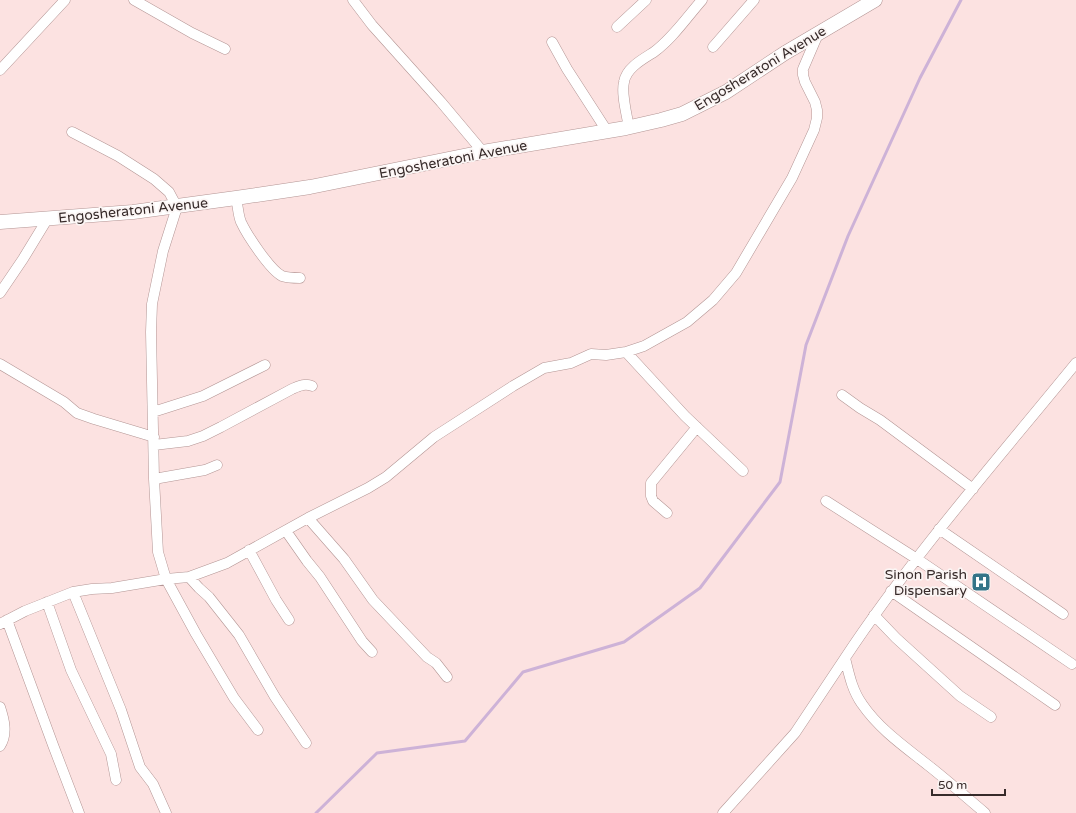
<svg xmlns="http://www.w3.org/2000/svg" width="1076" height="813" viewBox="0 0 1076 813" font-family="'Varela Round',sans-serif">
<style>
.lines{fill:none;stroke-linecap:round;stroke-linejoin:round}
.stream{stroke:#cdb2d7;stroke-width:3}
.street-casing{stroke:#b39594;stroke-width:11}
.secondary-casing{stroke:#b39594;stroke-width:15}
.street{stroke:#fff;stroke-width:10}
.secondary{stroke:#fff;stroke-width:14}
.labels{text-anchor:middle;stroke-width:3.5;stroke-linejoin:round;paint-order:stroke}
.street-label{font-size:14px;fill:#372b2a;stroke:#fbf5f4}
.poi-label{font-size:14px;fill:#372b2a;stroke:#fbf5f4;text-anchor:end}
</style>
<rect width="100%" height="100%" fill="#fce2e1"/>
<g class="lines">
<path class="stream" d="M316,813L377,753L465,741L523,672L624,642L700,588L780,482L806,345L848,236L920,78L961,0"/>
<g class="street-casing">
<path id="street" d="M134,0L192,33L225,49
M353,0L372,25L441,102L483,152
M617,27L646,0
M552,42L567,69L607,131
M713,47L754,0
M0,70L65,0
M629,128C627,115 621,94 624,82C626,68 643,59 654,52C673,38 687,17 702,0
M72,132L118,156L154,179L169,192L177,207L163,251L152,304L151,332L154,479L158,552L166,579L196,634L234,698L258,730
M236,198C238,206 238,215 241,222C247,235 270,270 282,276C288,278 294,278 300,278
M0,293L23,259L48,218
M626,352L685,416L743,471
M0,364L64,402L77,413L94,419L154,437
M842,395L860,408L880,420L973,489
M153,412L203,396L265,365
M154,445L188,441L203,436L221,427L292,389C299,386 305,383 312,386
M154,479L205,470L217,465
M826,501L917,559L1072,664
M667,513L653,501L651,496V483L697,427
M308,518L344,559L373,600L427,657L436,663L447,677
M939,529L1063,614
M286,531L307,561L320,577L362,641L372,652
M249,550L276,600L289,620
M189,577L199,588L209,597L239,635L275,697L306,743
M891,591L1055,705
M73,592L121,710L140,767L153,784L166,813
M47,602L71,670L111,754L116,780
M874,615L896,638L960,696L991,717
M7,620L53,745L79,813
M0,624L25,611L73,592L92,589L112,588L166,579L189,577L227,563L308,518L368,488L386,477L434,437L513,386L544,368L571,363L591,354L606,355L626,352L644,346L687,322L713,300L736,273L792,178L814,130L817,118V110L815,102L805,82L803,75V69L818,34
M0,707C4,719 8,734 0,746
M723,813L795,733L845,658
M985,813C966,797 948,781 929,766C905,747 879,729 862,704C852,690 849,674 845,658C914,554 997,460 1076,363"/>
</g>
<g class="secondary-casing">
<path id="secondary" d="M0,222L133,212L236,198L310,187L483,152L626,128L661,120L682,114L726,92L785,53L875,0"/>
</g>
<use href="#street" class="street"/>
<use href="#secondary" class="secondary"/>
</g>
<defs>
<g id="hospital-square" transform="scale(1)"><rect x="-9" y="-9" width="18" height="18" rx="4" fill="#347488" stroke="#fbf5f4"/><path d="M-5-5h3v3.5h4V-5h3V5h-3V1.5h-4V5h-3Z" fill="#fff"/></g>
</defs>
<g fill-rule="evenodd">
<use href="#hospital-square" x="981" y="582"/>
</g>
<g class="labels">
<g class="street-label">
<text transform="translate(760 68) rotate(-31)" y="5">Engosheratoni Avenue</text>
<text transform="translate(453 159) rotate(-11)" y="5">Engosheratoni Avenue</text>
<text transform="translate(133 210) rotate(-6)" y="5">Engosheratoni Avenue</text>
</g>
<g class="poi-label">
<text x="967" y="579">Sinon Parish<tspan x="967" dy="16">Dispensary</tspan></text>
</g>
</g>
<path d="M932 789v6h73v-6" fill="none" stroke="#372b2a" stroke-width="2"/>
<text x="938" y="789" font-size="12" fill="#372b2a" stroke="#fbf5f4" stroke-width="3" paint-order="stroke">50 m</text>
</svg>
